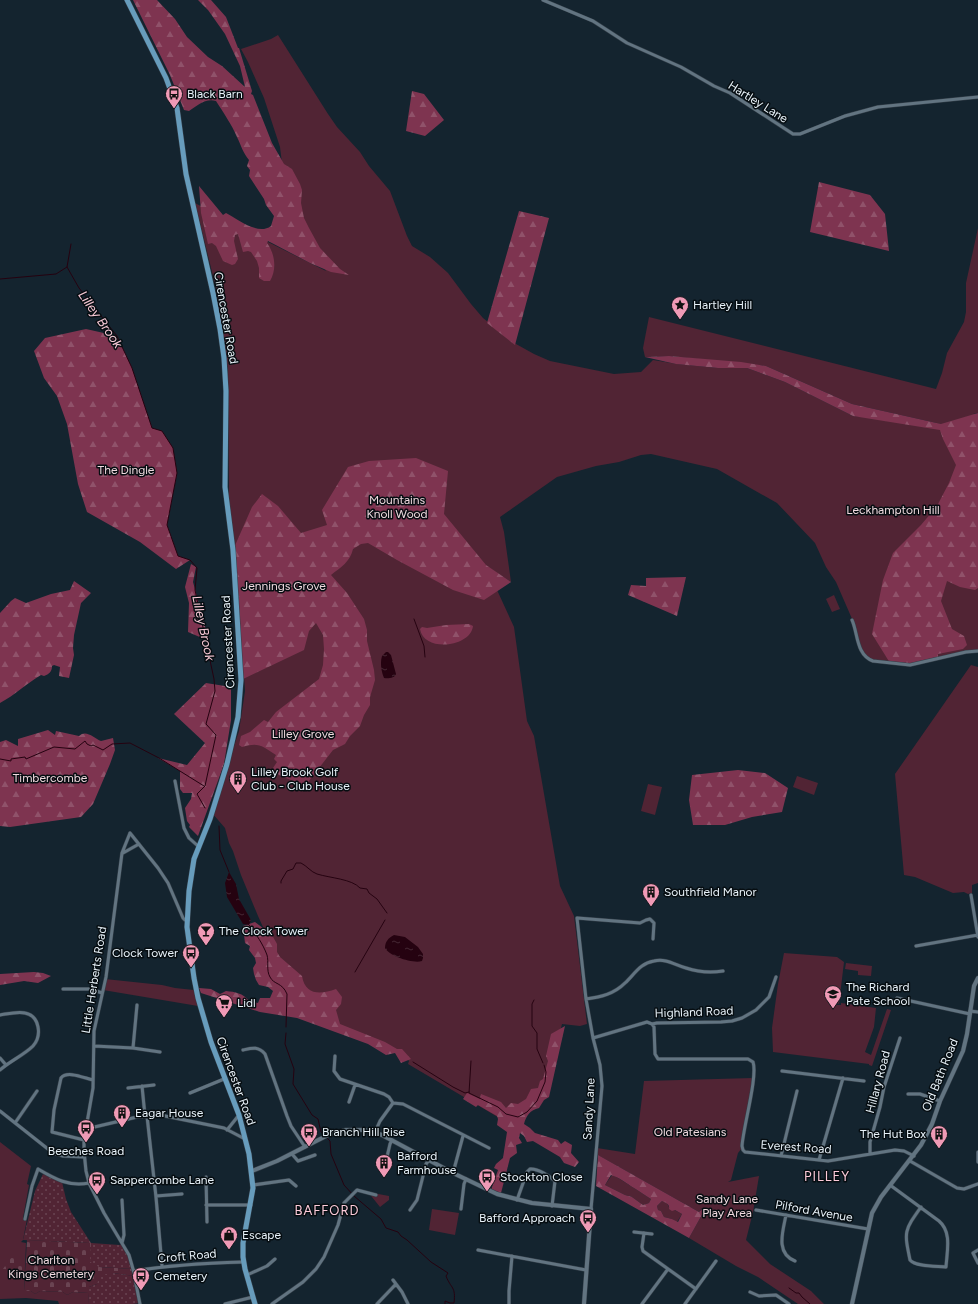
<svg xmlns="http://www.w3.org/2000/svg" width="978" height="1304" viewBox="0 0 978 1304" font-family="Figtree,sans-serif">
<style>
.green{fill:#512434}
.forest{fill:url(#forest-firs);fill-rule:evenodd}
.cemetery{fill:url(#cemetery-stones)}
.garden{fill:url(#garden-dots)}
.water{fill:url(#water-ripples)}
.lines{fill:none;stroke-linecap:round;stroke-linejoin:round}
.stream{stroke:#250210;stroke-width:1}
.minor-casing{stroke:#343f49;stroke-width:4}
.tertiary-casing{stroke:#343f49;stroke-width:5}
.primary-casing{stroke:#343f49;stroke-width:6}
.minor{stroke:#627481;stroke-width:3}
.tertiary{stroke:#627481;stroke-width:4}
.primary{stroke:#679cbc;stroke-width:5}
.labels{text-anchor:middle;stroke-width:3;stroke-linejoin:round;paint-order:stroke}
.poi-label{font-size:12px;fill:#e8f2f9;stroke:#060d11;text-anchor:start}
.street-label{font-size:12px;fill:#e8f2f9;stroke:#060d11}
.park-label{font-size:12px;fill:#f0d9df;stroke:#060d11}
.water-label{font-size:13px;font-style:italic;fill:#f7c9d6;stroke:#060d11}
.neighbourhood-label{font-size:13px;letter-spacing:1px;fill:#fdcbda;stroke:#060d11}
</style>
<defs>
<pattern id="forest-firs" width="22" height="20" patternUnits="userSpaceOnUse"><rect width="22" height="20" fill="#7e3450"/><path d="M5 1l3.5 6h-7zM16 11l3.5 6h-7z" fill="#90526a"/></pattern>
<pattern id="cemetery-stones" width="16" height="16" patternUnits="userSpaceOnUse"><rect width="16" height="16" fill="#512434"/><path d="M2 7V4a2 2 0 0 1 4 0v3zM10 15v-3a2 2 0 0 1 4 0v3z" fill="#6a4452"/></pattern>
<pattern id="garden-dots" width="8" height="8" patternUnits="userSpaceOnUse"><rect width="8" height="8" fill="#512434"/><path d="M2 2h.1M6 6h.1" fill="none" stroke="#6a4452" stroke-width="1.8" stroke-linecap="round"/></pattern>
<pattern id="water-ripples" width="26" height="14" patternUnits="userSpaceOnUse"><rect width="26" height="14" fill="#250210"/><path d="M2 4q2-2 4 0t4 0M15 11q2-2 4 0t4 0" fill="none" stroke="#452734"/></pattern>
</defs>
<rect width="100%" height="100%" fill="#14242f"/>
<path class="green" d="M278,35L328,114L337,127L360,152L369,166L390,191L407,236L412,246L430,257L448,273L471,304L483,318L516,344L534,354L550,361L614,374L641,372L653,360L677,364L718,368H747L785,382L853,416L941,424L852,404L766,366L669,356L645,357L643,348L649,317L936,389L942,373L947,353L964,322L966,312V283L978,228V413L973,414H978V651L910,665L873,661L862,652L856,628L836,582L826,567L815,543L777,503L717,469L651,454L641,455L619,462L596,466L557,477L500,517L504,532L511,582L486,566L514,627L527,721L534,736L560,886L574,916L587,1024L580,1026L562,1024L549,1077L518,1129L408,1064L409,1061L407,1058L302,1013L258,916L241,875L233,851L229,843L225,828L212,813L239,731L245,691L239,603L229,497L228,370L216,288L195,203L262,239L326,271L302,236L285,188L280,147L264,98L248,62L241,49L271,39Z
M834,595L840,609L832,612L826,599Z
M971,665L978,667V883L972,885V893L968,894L964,892L953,893L915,877L904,875L895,774Z
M797,776L818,783L814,795L793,787Z
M648,784L662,787L655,815L641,811Z
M784,953L837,957L844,962L839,1004L837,1003V1000H835V1005H841V1003L876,1008L874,1027L865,1052L871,1055L887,1009L891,1010L872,1066L869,1065V1064L773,1052L772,1028L778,984Z
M846,963L872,966L871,976L858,975V971L845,969Z
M105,979L162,985L175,988L194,990L198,1006L103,990Z
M753,1078L742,1148L738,1153L731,1180L728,1182L759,1176L753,1212L746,1240L770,1264L811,1291L824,1304H798L758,1277L736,1266L689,1238L704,1211L702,1208L699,1212L596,1154L597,1148L635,1154L644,1081Z
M0,1142L31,1166L27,1184L29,1185L23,1218L27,1219L23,1240L21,1242L26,1243L24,1290L31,1291L35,1294L40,1291L63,1292L67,1295L73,1292L89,1293L88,1304H92H59L58,1301L26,1298L0,1299Z
M612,1175C621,1179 626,1183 634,1188C640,1192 645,1195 651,1199L649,1203L643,1205L632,1197L625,1195L605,1185Z
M368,1192L389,1196V1200L380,1207Z
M662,1201L667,1203L669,1207L682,1214L677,1222L672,1219L664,1217L661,1211L658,1210L657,1206Z
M432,1209L459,1213L455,1235L429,1230Z"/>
<path class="forest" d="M133,0H157L175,19L187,37L208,57L222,66L245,87L240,66L225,34L208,10L198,0H211L226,17L238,48H239L252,91L251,94L253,95L272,143L284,164L292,169L300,184L302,190L301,203L304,218L309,228L320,248L340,269L349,275L331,272L310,263L268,241L267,243C275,254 277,269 270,281H264L259,278V268L257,261L251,252L248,251L243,252L238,234L235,235L234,241L238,259L235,264L232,265L223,261L216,246L212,243L208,244L201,213L199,186L223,215L226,213C238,219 258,236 271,226L274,216L266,205L264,199L249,176L250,170L247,166L249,160C243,153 241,145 237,137C232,125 223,112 216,101C205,98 197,106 189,111L184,110L170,75Z
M412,91L424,94L444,120L425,136L406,131Z
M819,182L870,195L885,214L889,251L810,232Z
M519,211L549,218L515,345L487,323Z
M86,329L117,336L132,368L152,428L162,431L173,448L177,473L167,525L178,556L190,560L176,569L140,542L87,512L78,484L67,424L57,396L44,378L34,351L45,338Z
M669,356L741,362L766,366L852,404L941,424L978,413V588L975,590L960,587L947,581L941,601L952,629L964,636L967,645L963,649L938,654V659L910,665L890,663L872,634L883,580L893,553L921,525L937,506L949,483L956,465L943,439L940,430L853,416L785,382L747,368H718L676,364L645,357Z
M416,458L448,471L444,514L486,565L511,582L484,600L453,590L397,560L368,543L361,544L353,549C350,562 341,567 331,575L347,593L364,619L367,630V641L374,670L375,680L370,697V705L364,715L360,726L350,736L345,744L333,750L305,786L279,775L273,768L277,762L274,759L276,755C262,746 259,742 242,747L239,745L241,736L250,732L264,720L268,722L276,712L319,679L323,665L324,649L323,635L316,623L309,631L304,650L241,680L233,550L252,507L262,494L278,506L301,533L327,525L322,510L348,467L369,461Z
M191,564L196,567L193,582L209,641L188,632L189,603L185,587Z
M686,577L677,616L628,595L631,585L646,586V578Z
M74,581L91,593L81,603L74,635L73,648L74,655L69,678L59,676L60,667L54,665L52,666C52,672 49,674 44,676L41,675C27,683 15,695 0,703V613L11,601L15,598L26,603L51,594L70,590Z
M469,624L473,626C471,647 424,653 420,629L422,627L427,628L446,625Z
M206,683L231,687V720L224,764L198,836L189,827L190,825L187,821L185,808L191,799L192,793H183L180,789V771L158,758L187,765L205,743L174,714Z
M48,730L55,735L56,731L79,736C86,729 94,738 101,741L113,738L115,750L110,764L93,804L81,817L10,827L0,826V742L6,740L18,746V739Z
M738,770L765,773L788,788L782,812L752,817L725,825H693L689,800L692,775Z
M255,922L272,935L277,944V952L280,957L302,976C305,995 320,995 336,989L342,997L341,1004L336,1010L340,1024L385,1042L397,1049H402L411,1059L401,1063L395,1053L386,1055L368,1044L297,1018L260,1012L201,993L199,988L211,989L220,994L226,991C235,992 243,993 249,1001L258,1003L260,998H270L273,991L268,987L259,985L256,980L254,974L253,968L256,963L255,958L249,950L250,946L245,943L243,926Z
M34,972L43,973L51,976L38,983L24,981L0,985V974Z
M565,1026L549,1097L544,1100L539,1108C530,1110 526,1116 524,1124L530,1128L535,1133L558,1140L561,1144L565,1141L572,1145L571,1153L579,1162L575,1167L564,1163L560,1157L533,1141L527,1142L524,1136L520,1133L519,1138L522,1143L516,1145L517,1153L510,1158L501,1193L491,1190L498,1170L494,1168L496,1164L503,1158L507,1132L497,1125L498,1119L497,1116L478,1105L476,1107L463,1099L467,1093L480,1099L481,1094L501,1102L506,1108L511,1103L518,1104L526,1099L531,1089L538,1088L540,1081L543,1079L548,1061L546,1056L551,1034Z
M598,1155L699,1212L703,1208L704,1211L689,1238L596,1186ZM611,1175C620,1178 626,1183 634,1188C640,1192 645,1195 651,1199L649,1203L643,1205L632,1197L625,1195L605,1185ZM662,1201C666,1203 670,1204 669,1209L672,1211L675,1210L682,1214L678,1222L672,1219L664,1217L661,1211L658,1210L657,1206Z"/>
<path class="cemetery" d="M27,1240L91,1243L99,1267L133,1269L134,1276L113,1273L97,1284L89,1287V1293L73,1292L67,1295L63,1292L40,1291L35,1294L31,1291H24Z
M13,1255L24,1256L23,1270L3,1269Z"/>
<path class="garden" d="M43,1174L62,1182L66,1199L71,1212L91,1243L120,1245L122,1243L129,1255L133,1269L99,1267L90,1262L91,1243L23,1240L35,1191Z
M113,1273L134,1276L140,1303L133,1304H88L89,1287L97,1284L100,1275Z"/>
<path class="water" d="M386,652H388L391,655L396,674C395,678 388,679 384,678C381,671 380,662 382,656Z
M229,872L236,884L239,899L251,920L249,925L243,924L227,897L225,883Z
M394,935L405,937L418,947L423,954V958L422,961C413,964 389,956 385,948C385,942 388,938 394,935Z"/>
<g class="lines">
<path class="stream" d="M71,244L67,267L79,288L117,336L132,368L152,428L162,431L173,448L177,473L167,525L178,556L190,560L197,568L195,590L214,679L215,691L206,724L216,735L205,786L197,794L205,808
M0,279L56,274L67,267
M414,619L424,646L425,657
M0,759L11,761V759L25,757L26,759L54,747L75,749L85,741L87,744L91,746L93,745L103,750L112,744L130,743L159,758L204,786
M219,826L220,850L229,872
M281,883V881L287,871L293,869L296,863H301C307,866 311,872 317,874C330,878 352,879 360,888L367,889L369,893L377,899L387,913
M249,925C256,934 263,944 267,955C269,962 266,970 270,977C274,985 282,982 287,994L286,1027
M355,972L385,920
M534,1000L532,1004V1026L537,1033V1049L543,1063
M286,1033L285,1044L294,1069L293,1084L312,1115L318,1119L321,1132L324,1134
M471,1061L469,1093L498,1107L506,1114L518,1117L527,1112L537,1101L545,1082L546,1072L544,1065
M413,1062L453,1087L465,1093L469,1092
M327,1138L330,1141L331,1154L344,1185L354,1196L381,1219L386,1228L398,1232L401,1236L407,1240L431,1262L448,1273L446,1276C451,1289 456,1286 454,1303H450L445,1301V1304
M789,1288L796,1293H799L802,1297L810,1304"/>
<g class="minor-casing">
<path id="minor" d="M543,0L593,21L627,43L681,67L714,86L730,93L793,134H800L845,116L878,107L978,97
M852,620C858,633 856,655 873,661L910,665L966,652L978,651
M175,781L184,828L189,838L198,846
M130,833L122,853L106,977L94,1031L93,1088L84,1140V1151L86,1171L89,1183L104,1213L129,1255L133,1269L140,1304
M130,833L158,868L168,883L183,918L185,920H188
M123,853L139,844
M971,895L978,937
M916,946L978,935
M63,989H91L102,993
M897,998L970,1014
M586,999C601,997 614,994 625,983C634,975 640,963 654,961C666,958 675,965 686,968C698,972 711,973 723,971
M970,1011L978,1012
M0,1015C7,1014 18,1011 25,1013C40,1016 42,1036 33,1046C24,1055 10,1061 0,1070
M652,1024L654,1027L655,1054L658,1059H748L753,1062C758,1076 743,1128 742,1146L743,1150L745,1152L828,1161L895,1150L904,1151L914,1156
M593,1038L647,1022L652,1024L657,1023L721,1022L732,1021L742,1018L756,1010L769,997L776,977
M94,1046L133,1048L160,1052
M133,1048L137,1005
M243,1050C252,1048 258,1046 265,1054L287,1116L291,1126L305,1147
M335,1056L334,1071L340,1079L384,1094L389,1097L393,1103
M0,1058L6,1065
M782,1071L864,1081
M142,1086L145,1116
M128,1088L154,1085
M190,1093L224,1079
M908,1094H920L940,1101
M349,1102L355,1085
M0,1111L53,1153L63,1156L84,1157
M147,1116L156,1197L162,1266
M15,1123L37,1091
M86,1129L137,1117L160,1115L224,1128L245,1139
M227,1130L239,1115
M375,1132L380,1121L393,1103L403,1104L489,1148
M84,1140L52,1132L54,1110L61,1078C67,1070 84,1078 93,1080
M978,1152V1162
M292,1154L298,1161L315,1155
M870,1154V1142L880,1107L884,1087L900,1038
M781,1156L797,1091
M819,1160L843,1078
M910,1161L957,1188L964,1189L978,1184
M453,1173L463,1136
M383,1174L390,1144L392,1140
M206,1177L207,1222
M253,1185L289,1180L296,1186
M890,1185L939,1221C952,1232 947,1251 946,1267C937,1266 916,1267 910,1260C904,1231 904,1231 921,1207
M156,1196L182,1194
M122,1200L124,1235L122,1243
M517,1200L527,1172L530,1169C537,1168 550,1176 555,1181L552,1206
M206,1205H251
M461,1209L464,1184L466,1179
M591,1209L602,1086L600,1065L593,1038L586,999L577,918L640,923L646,920L650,919L654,923L653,939
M410,1210L417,1200L426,1164L429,1160
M756,1210L868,1229
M786,1215C783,1231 775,1253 795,1261
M25,1219L32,1186L38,1169C55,1179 69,1187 89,1183
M634,1232L652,1234
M644,1233L642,1247L643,1251L696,1289
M478,1250L586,1270
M978,1250L973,1253L978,1263
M134,1271C170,1265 206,1263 243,1262
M247,1275L267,1266L275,1259
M393,1280L402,1292L408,1304
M750,1292L759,1296L776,1295L789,1304
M225,1304L253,1297
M272,1304L303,1282L316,1269L324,1257L338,1225L344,1203L357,1190L376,1195
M377,1304L396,1284
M509,1304V1291L512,1256
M642,1304L668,1269
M685,1304L716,1261"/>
</g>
<g class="tertiary-casing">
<path id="tertiary" d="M252,1171L277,1161L330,1134L346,1130H364L382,1135L453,1173L497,1194L532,1203L591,1209L584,1304
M852,1304L872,1213L881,1197L921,1145L932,1124L940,1101L963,1051L967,1034L974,986L978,978"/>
</g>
<g class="primary-casing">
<path id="primary" d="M127,0L166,78L177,108L186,174L213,293L220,329L224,358L226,391L225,487L233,550L241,680L238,717L227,764L210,819L194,859L189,891L187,927L194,978L198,998L211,1042L239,1115L249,1154L253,1188L243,1243V1257L245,1269L255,1304"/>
</g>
<use href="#minor" class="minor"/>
<use href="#tertiary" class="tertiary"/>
<use href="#primary" class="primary"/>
</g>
<defs>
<g id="bus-pin" transform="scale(0.9)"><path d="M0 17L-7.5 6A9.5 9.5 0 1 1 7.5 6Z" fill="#f09ab6" stroke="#060d11"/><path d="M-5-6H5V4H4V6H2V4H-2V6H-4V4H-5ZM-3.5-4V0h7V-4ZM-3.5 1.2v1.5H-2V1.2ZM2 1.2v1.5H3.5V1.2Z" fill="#111"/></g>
<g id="sight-pin" transform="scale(0.9)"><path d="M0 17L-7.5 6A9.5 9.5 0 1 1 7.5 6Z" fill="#f09ab6" stroke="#060d11"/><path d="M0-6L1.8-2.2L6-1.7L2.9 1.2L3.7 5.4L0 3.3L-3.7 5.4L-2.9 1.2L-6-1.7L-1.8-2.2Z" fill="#111"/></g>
<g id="building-pin" transform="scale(0.9)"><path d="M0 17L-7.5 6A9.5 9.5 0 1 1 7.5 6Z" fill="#f09ab6" stroke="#060d11"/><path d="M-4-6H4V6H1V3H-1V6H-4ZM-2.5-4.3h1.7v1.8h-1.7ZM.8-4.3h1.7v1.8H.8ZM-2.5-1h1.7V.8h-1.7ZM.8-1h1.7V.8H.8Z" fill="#111"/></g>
<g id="bar-pin" transform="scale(0.9)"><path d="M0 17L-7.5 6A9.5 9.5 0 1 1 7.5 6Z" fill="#f09ab6" stroke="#060d11"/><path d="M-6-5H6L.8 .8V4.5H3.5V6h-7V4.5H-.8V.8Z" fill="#111"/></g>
<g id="school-pin" transform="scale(0.9)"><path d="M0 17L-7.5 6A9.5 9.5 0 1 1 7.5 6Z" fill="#f09ab6" stroke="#060d11"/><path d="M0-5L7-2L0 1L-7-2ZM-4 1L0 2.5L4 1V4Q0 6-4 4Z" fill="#111"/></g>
<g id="supermarket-pin" transform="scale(0.9)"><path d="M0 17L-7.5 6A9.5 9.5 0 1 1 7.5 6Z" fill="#f09ab6" stroke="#060d11"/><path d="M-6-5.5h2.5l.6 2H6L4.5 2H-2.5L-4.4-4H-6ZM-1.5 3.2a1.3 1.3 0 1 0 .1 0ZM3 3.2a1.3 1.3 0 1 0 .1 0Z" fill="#111"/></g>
<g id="shop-pin" transform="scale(0.9)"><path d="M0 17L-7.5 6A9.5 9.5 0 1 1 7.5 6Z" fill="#f09ab6" stroke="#060d11"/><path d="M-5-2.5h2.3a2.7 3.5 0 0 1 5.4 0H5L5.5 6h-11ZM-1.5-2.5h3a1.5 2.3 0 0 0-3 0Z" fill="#111"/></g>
</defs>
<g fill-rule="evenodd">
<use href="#bus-pin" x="174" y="94"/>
<use href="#sight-pin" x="680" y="305"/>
<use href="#building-pin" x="238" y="779"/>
<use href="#building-pin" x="651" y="892"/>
<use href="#bar-pin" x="206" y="931"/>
<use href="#bus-pin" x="191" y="953"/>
<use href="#school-pin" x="833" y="994"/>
<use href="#supermarket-pin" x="224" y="1003"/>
<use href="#building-pin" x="122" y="1113"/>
<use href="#bus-pin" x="86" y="1128"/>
<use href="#bus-pin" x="309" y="1132"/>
<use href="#building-pin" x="939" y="1134"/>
<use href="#building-pin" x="384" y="1163"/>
<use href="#bus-pin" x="487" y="1177"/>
<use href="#bus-pin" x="97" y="1180"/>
<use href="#bus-pin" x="588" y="1218"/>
<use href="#shop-pin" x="229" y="1235"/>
<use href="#bus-pin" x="141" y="1276"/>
</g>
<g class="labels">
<g class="poi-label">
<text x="187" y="98">Black Barn</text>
<text x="693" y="309">Hartley Hill</text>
<text x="251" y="776">Lilley Brook Golf<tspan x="251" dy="14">Club - Club House</tspan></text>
<text x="664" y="896">Southfield Manor</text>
<text x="219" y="935">The Clock Tower</text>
<text x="178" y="957" text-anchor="end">Clock Tower</text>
<text x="846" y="991">The Richard<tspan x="846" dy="14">Pate School</tspan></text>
<text x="237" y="1007">Lidl</text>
<text x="135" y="1117">Eagar House</text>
<text x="322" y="1136">Branch Hill Rise</text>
<text x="926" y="1138" text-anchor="end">The Hut Box</text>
<text x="86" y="1155" text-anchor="middle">Beeches Road</text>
<text x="397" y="1160">Bafford<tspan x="397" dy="14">Farmhouse</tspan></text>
<text x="500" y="1181">Stockton Close</text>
<text x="110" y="1184">Sappercombe Lane</text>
<text x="575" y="1222" text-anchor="end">Bafford Approach</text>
<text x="242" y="1239">Escape</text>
<text x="154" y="1280">Cemetery</text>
</g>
<g class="street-label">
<text transform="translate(758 102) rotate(32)" y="4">Hartley Lane</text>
<text transform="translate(226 318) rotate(80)" y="4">Cirencester Road</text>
<text transform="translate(228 642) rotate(-93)" y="4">Cirencester Road</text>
<text transform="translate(94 980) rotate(-81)" y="4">Little Herberts Road</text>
<text transform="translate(694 1012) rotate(-2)" y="4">Highland Road</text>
<text transform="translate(940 1075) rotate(-68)" y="4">Old Bath Road</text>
<text transform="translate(236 1081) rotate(70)" y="4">Cirencester Road</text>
<text transform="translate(878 1082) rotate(-75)" y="4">Hillary Road</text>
<text transform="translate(589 1109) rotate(-87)" y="4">Sandy Lane</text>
<text transform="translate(796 1147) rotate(4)" y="4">Everest Road</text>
<text transform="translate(814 1211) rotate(10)" y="4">Pilford Avenue</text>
<text transform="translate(187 1256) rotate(-5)" y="4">Croft Road</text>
</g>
<g class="park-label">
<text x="126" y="474">The Dingle</text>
<text x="397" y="504">Mountains<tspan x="397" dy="14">Knoll Wood</tspan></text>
<text x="893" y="514">Leckhampton Hill</text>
<text x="284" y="590">Jennings Grove</text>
<text x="303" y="738">Lilley Grove</text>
<text x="50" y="782">Timbercombe</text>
<text x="690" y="1136">Old Patesians</text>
<text x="727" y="1203">Sandy Lane<tspan x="727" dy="14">Play Area</tspan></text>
<text x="51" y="1264">Charlton<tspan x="51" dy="14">Kings Cemetery</tspan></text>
</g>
<g class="water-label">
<text transform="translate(101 319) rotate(55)" y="5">Lilley Brook</text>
<text transform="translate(204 628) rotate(78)" y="5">Lilley Brook</text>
</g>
<g class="neighbourhood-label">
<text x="827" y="1181">PILLEY</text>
<text x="327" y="1215">BAFFORD</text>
</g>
</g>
</svg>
